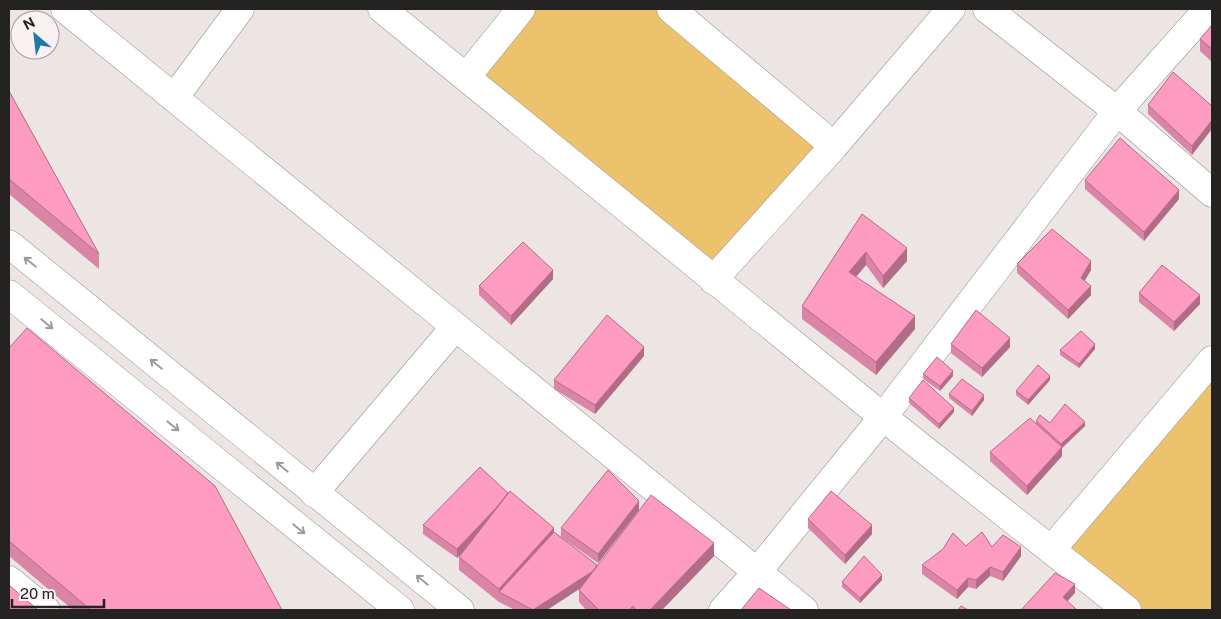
<svg xmlns="http://www.w3.org/2000/svg" width="1221" height="619" viewBox="0 0 1221 619" font-family="'Public Sans',sans-serif">
<style>
.green{fill:#ecc26d}
.lines{fill:none;stroke-linecap:round;stroke-linejoin:round}
.minor-casing{stroke:#989090;stroke-width:29}
.minor{stroke:#fff;stroke-width:28}
.wall{fill:#da85a6}
.shaded-wall{fill:#b16c87}
.building{fill:#fd9bc1;stroke:#b16c87}
.oneway{stroke:#9d9c9c}
</style>
<rect width="100%" height="100%" fill="#ede5e4"/>
<path class="green" d="M521,9H670L833,146L713,279L467,76Z
M1212,360V610H1127L1051,550Z"/>
<g class="lines">
<g class="minor-casing">
<path id="minor" d="M65,9L804,610
M382,9L883,417L1127,610
M671,9L834,146
M987,9L1117,111L1212,193
M467,76L521,9
M174,98L240,9
M9,244L460,610
M713,280L834,146L951,9
M9,294L400,610
M314,493L455,327
M1051,550L1212,360
M9,580L46,610
M723,610L757,572L883,417L1117,111L1208,9"/>
</g>
<use href="#minor" class="minor"/>
</g>
<path class="wall" d="M1212,25V62L1200,51V39Z
M9,91L99,254V269L9,194Z
M1148,105L1212,106L1192,155L1148,114Z
M1085,180L1179,199L1144,241L1085,189Z
M862,214L907,261L883,288L866,265L856,277L915,329L876,375L802,319V306Z
M1017,264L1091,270L1084,281L1091,295L1068,319L1017,273Z
M553,279L511,325L479,295V286Z
M1139,293L1200,304L1174,331L1139,302Z
M951,344L1010,347L982,377L951,353Z
M9,348L282,610H73L9,556Z
M1095,349L1079,368L1060,355V350Z
M644,356L595,414L554,389V380Z
M923,374L953,376L940,391L923,379Z
M1050,380L1028,405L1016,395V391Z
M949,394L984,400L972,416L949,398Z
M909,398L954,412L939,429L909,403Z
M1036,421L1085,426L1062,448V456L1027,495L990,461V452L1036,423Z
M508,493L554,532L597,565L714,556L662,610H586L579,602V589L547,610H515L499,602L459,570V557L464,550L457,558L423,534V525Z
M639,510L598,563L561,537V528Z
M808,519L872,534L845,564L808,528Z
M966,546L992,547L1021,556L1003,581L990,576L976,589L968,587L957,599L922,574V565Z
M882,580L860,603L842,587V582Z"/>
<path class="shaded-wall" d="M1212,120V129L1192,155V146Z
M1179,190V199L1144,241V232Z
M907,248V261L883,288V276Z
M866,252V265L849,285V272Z
M1091,261V270L1081,287V278Z
M553,270V279L511,325V316Z
M1091,286V295L1068,319V310Z
M1200,295V304L1174,331V322Z
M915,316V329L876,375V362Z
M1010,338V347L982,377V368Z
M1095,344V349L1079,368V364Z
M644,347V356L595,414V405Z
M953,371V376L940,391V386Z
M1050,376V380L1028,405V400Z
M984,395V400L972,416V411Z
M954,408V412L939,429V424Z
M1085,422V426L1062,448V456L1027,495V486L1061,448V444Z
M510,494V503L457,558V549Z
M639,501V510L598,563V554Z
M872,525V534L845,564V555Z
M554,528V541L499,592V589Z
M714,543V556L662,610H650Z
M1021,547V556L1003,581V572Z
M599,567V576L547,610H533Z
M990,567V576L976,589V580Z
M882,575V580L860,603V598Z
M968,578V587L957,599V590Z
M1075,584V593L1063,606V597Z"/>
<path class="building" d="M1212,25V49L1200,39Z
M1173,72L1212,106V120L1192,146L1148,105Z
M9,91L99,254L9,179Z
M1120,138L1179,190L1144,232L1085,180Z
M862,214L907,248L883,276L866,252L849,272L915,316L876,362L802,306Z
M1052,229L1091,261L1081,278L1091,286L1068,310L1017,264Z
M523,242L553,270L511,316L479,286Z
M1162,265L1200,295L1174,322L1139,293Z
M976,310L1010,338L982,368L951,344Z
M607,315L644,347L595,405L554,380Z
M27,328L215,486L282,610H91L9,541V348Z
M1081,331L1095,344L1079,364L1060,350Z
M937,357L953,371L940,386L923,374Z
M1038,365L1050,376L1028,400L1016,391Z
M962,379L984,395L972,411L949,394Z
M923,380L954,408L939,424L909,398Z
M1065,404L1085,422L1061,444L1036,421L1040,415L1050,423Z
M1030,418L1062,447L1027,486L990,452Z
M480,467L508,493L497,507L457,549L423,525Z
M608,470L639,501L598,554L561,528Z
M510,491L554,528L499,589L459,557Z
M831,491L872,525L845,555L808,519Z
M651,495L714,543L650,610H636L633,606L629,610H599L579,590Z
M554,532L597,565L593,571L533,610L499,592Z
M982,532L992,547L1003,535L1021,547L1003,572L990,567L976,580L968,578L957,590L922,565L943,549L953,533L966,546Z
M864,556L882,575L860,598L842,582Z
M1055,573L1075,584L1063,597L1077,610H1021Z
M9,585L38,610H9Z
M759,588L791,610H741Z
M961,606L968,610H958Z"/>
<defs><path id="oneway-shaft" d="M-6 0H5M1.5-3L5.5 0L1.5 3" fill="none" stroke-width="1.6" stroke-linecap="round" stroke-linejoin="round" transform="scale(1.25)"/></defs>
<g class="oneway">
<use href="#oneway-shaft" transform="translate(30 262) rotate(-141)"/>
<use href="#oneway-shaft" transform="translate(47 324) rotate(39)"/>
<use href="#oneway-shaft" transform="translate(156 364) rotate(-141)"/>
<use href="#oneway-shaft" transform="translate(173 426) rotate(39)"/>
<use href="#oneway-shaft" transform="translate(282 467) rotate(-141)"/>
<use href="#oneway-shaft" transform="translate(299 529) rotate(39)"/>
<use href="#oneway-shaft" transform="translate(422 580) rotate(-141)"/>
</g>
<rect width="1221" height="619" fill="none" stroke="#252222" stroke-width="20"/>
<g transform="translate(35 35) rotate(332)"><circle r="24" fill="#faf2f2" stroke="#a59f9f"/>
<path d="M0-4L9 19L0 12L-9 19Z" fill="#2278a8"/>
<text y="-8" font-size="14" font-weight="bold" text-anchor="middle" fill="#252222">N</text>
</g>
<path d="M12 599v8h92v-8" fill="none" stroke="#252222" stroke-width="2.5"/>
<text x="20" y="599" font-size="15" fill="#252222" stroke="#faf2f2" stroke-width="4" paint-order="stroke">20 m</text>
</svg>
